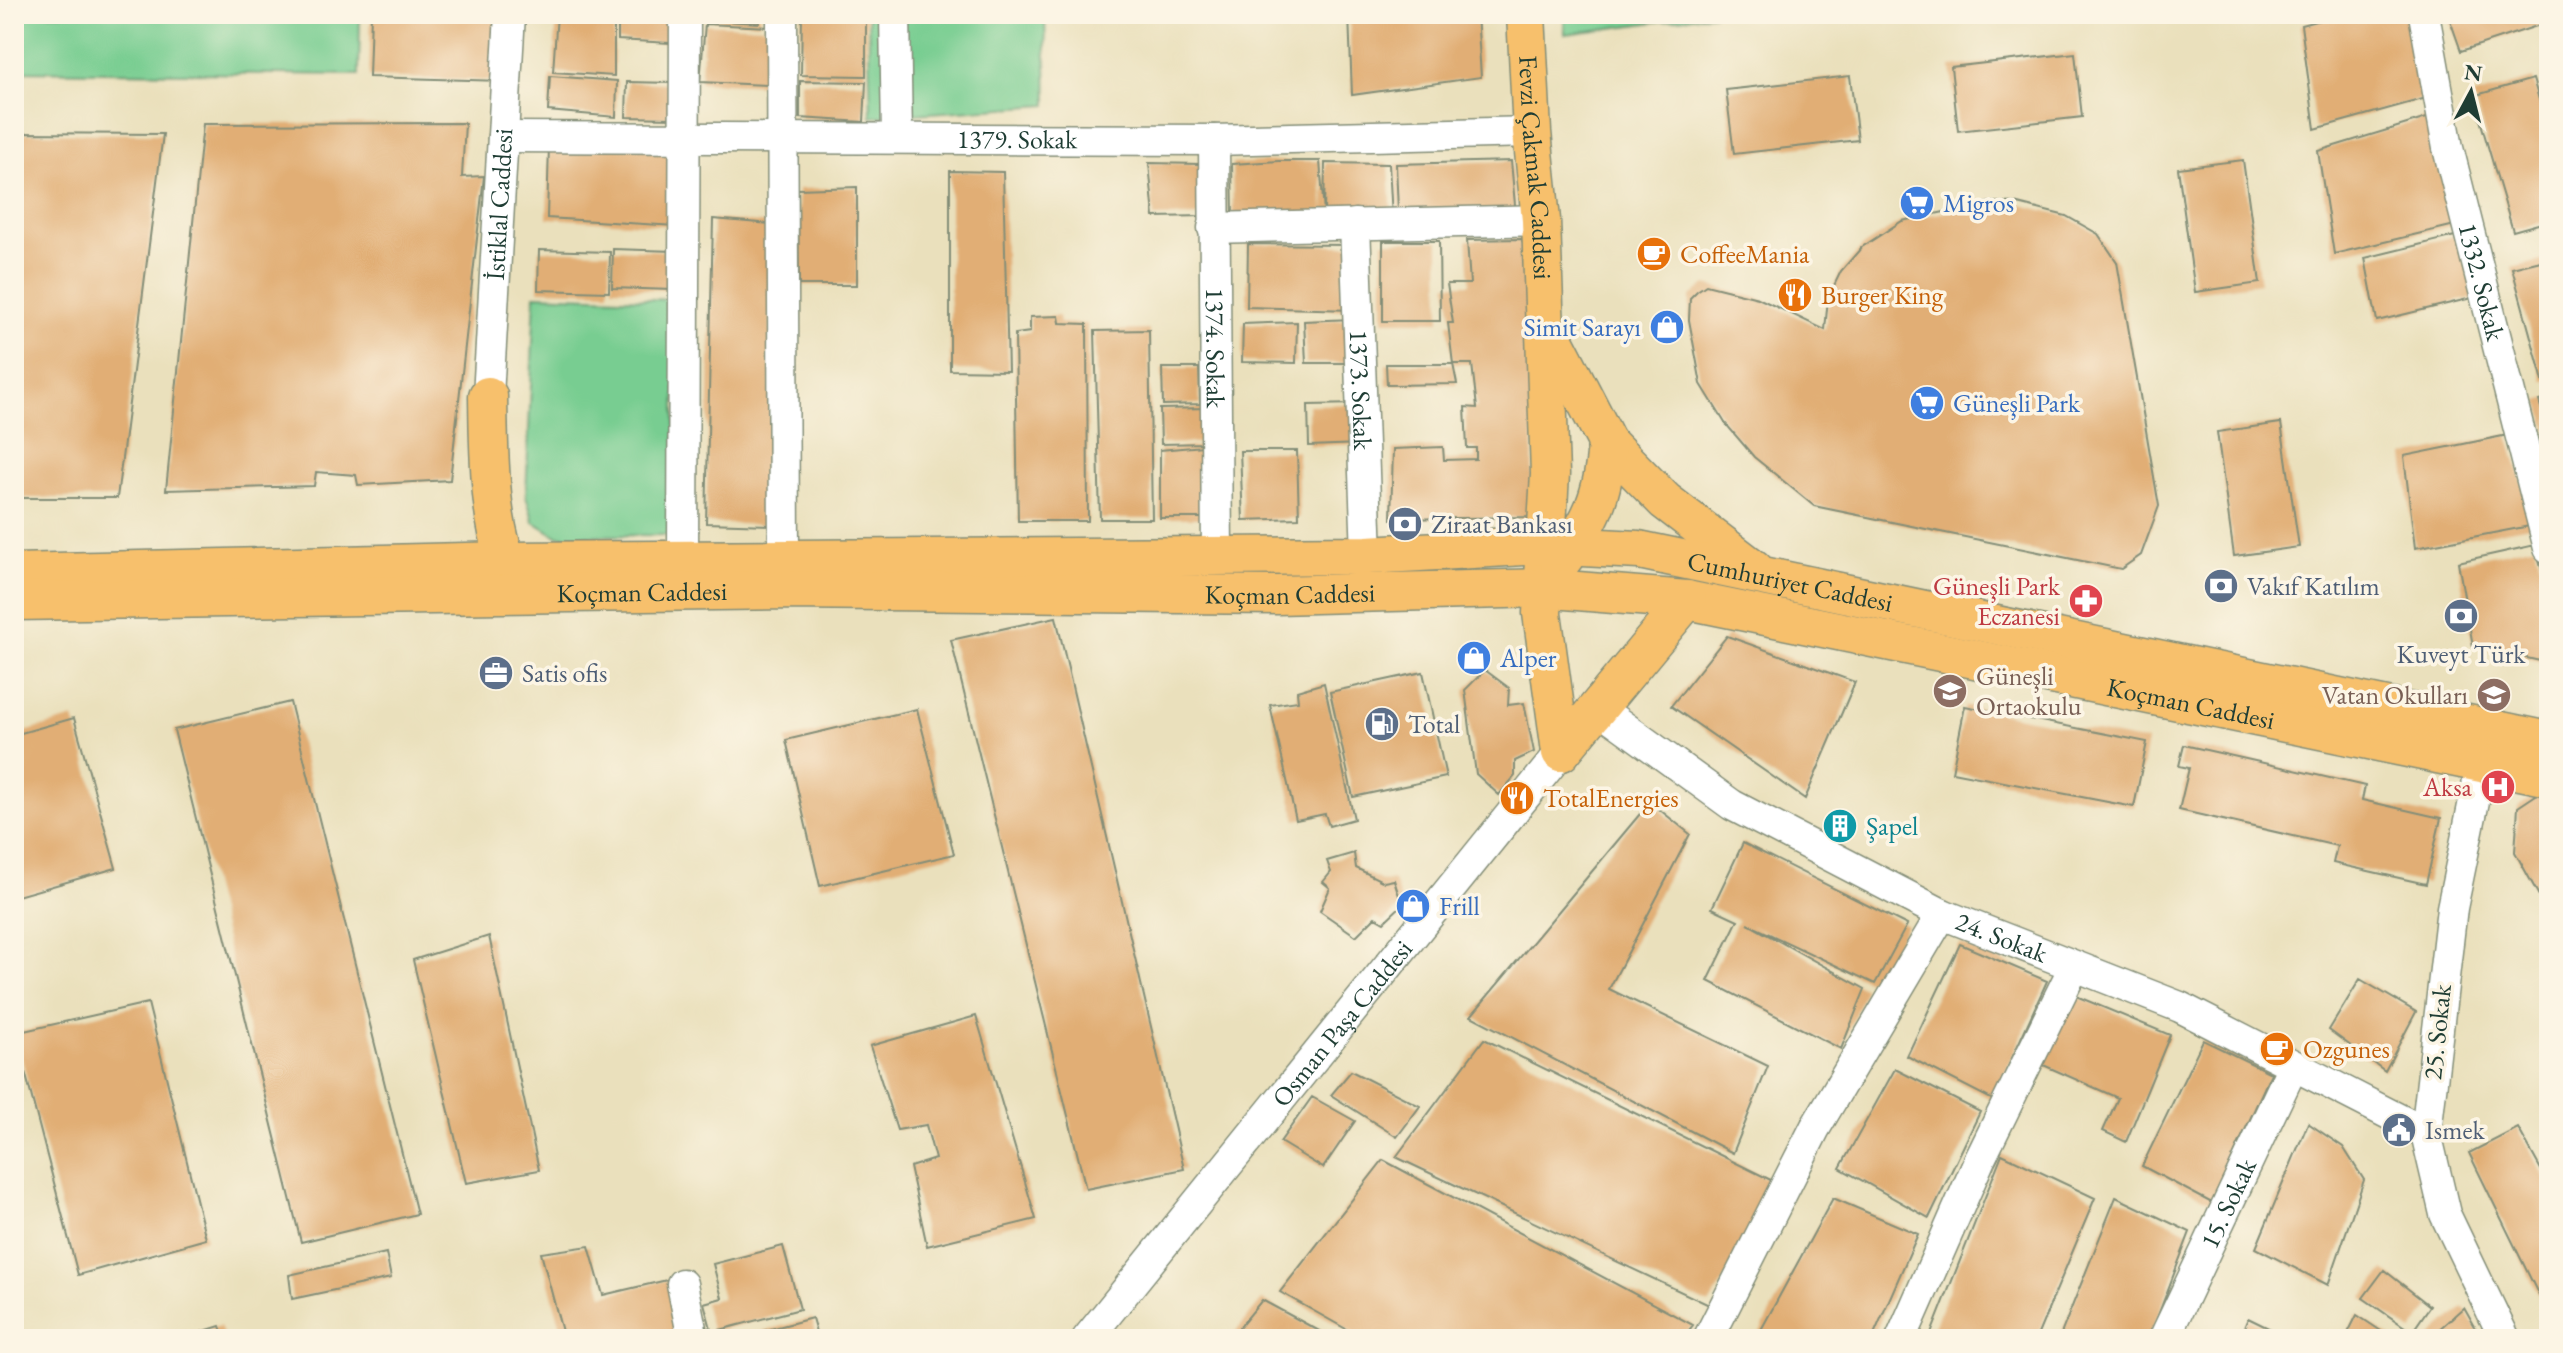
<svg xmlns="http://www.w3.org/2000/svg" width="2563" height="1353" viewBox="0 0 2563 1353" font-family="'EB Garamond',serif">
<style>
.green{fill:#78cd91;stroke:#4c8562;stroke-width:2}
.building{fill:#e1ae75}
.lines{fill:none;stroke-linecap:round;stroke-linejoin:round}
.minor-casing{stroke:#848e78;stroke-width:33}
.major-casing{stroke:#848e78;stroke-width:41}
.minor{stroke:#fff;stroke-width:30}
.major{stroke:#f7c06c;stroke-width:38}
.labels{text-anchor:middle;stroke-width:7;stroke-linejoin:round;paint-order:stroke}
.street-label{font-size:26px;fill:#1f3d34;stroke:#fcf5e5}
.shop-label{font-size:26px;fill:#366cbe;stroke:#fcf5e5;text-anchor:start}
.food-label{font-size:26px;fill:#c56008;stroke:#fcf5e5;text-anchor:start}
.service-label{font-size:26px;fill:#4e5e75;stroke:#fcf5e5;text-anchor:start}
.health-label{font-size:26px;fill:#be3a42;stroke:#fcf5e5;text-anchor:end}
.education-label{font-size:26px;fill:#785e54;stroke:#fcf5e5;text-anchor:start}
.culture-label{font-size:26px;fill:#0d838f;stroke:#fcf5e5;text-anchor:start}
</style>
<rect width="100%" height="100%" fill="#fcf5e5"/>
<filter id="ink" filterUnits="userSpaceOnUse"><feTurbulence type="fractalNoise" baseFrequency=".0125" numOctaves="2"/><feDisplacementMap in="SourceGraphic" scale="16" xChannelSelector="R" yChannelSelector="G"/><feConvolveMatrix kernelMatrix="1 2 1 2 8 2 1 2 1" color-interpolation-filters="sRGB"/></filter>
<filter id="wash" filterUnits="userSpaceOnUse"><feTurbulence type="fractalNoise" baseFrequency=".006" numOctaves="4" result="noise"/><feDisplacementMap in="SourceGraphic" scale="32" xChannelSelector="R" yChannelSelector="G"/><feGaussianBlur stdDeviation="1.8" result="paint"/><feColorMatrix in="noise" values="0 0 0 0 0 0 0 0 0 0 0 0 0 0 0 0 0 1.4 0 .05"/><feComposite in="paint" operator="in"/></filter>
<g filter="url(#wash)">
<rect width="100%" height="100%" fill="#eae0bc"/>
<path class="green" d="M14,14H360L359,75L14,71Z
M868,14H1045L1047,105L871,117Z
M1564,14H1715L1565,34Z
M535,295L677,300L673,535L557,536L534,522L526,496Z"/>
<g id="blocks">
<path class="building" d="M371,14H504L502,81L369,77Z
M557,14H614V76L553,72Z
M618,14H671L670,43L618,40Z
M706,14H760L759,23L705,20Z
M802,14H866V76L801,75Z
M1349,14H1477L1481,77L1352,95Z
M2342,14H2416L2430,97L2315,129L2301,25Z
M2448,14H2549V22L2461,51Z
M705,24L770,27L767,85L700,82Z
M2075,53L2082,117L1958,131L1951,67Z
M550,76L617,81L616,117L548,111Z
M1850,76L1858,140L1734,154L1726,90Z
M2533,79L2549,134V221L2513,231L2473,96Z
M800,81L866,82L864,122L800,118Z
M627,82L674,83V118L626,117Z
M2430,117L2455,225L2334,254L2318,151Z
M465,123L462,177L484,176L450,480L358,485L356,475L316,472L314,486L166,490L203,124Z
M14,133L163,134L117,498H14Z
M549,145L678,149L676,226L547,218Z
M2243,160L2260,283L2195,292L2178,168Z
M1279,161H1320L1324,214L1325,163L1389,164L1392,218L1233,216L1232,164Z
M1511,161L1516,216L1398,211L1396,164Z
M1149,163L1200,164L1205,216L1154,217Z
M950,171L1003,172L1008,371L950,370Z
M857,187V285H799L798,189Z
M1991,202L2014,203L2066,216L2098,234L2117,262L2159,506L2141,555L2121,569L1814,506L1754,457L1725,423L1701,384L1689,320L1690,298L1697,291L1706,285L1758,298L1825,330L1828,298L1841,271L1862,247L1902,221Z
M713,219L771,224L770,525L706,523Z
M2463,234L2480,296L2377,321L2365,258Z
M1522,239L1530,283L1534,409L1531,517L1391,519L1393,449L1443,447L1444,460L1476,459V448H1467L1465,407L1477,408L1472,364H1453L1448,323H1453L1447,284H1470L1467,240Z
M1383,241H1439L1440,321H1383Z
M1248,244L1351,245L1353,310L1247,307Z
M613,249L674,251L673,290L612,288Z
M539,250L610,252L609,292L538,290Z
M2549,259V380L2543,381L2512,268Z
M1059,316L1060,323L1087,324L1088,521H1018L1015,334L1030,332V317Z
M1352,319L1354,363H1306L1304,321Z
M1297,322L1296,363L1242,362L1243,324Z
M1149,330L1152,519H1100L1095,331Z
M1386,364H1453L1457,384L1387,385Z
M1162,368H1199L1200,404L1163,405Z
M2549,398V430H2548L2539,401Z
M1360,404V444L1309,446L1308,405Z
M1208,408V443L1161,444L1160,409Z
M2281,423L2299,547L2234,556L2217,432Z
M2508,435L2535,525L2415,548L2404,456Z
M1203,446L1212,518H1160V450Z
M1240,451H1297L1299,518L1243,520Z
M2535,545L2549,596V663L2473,646L2458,562Z
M1056,617L1184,1169L1086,1189L951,640Z
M1727,636L1855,682L1805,799L1671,706Z
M1485,670L1509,688L1508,705L1524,703L1534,752L1515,761V776L1499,795L1476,774L1465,690Z
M1423,672L1446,777L1353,797L1330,692Z
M1324,683L1354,819L1329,826L1325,814L1296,820L1270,705L1298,701L1297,691Z
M290,702L417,1214L301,1242L174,730Z
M1965,706L2147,742L2134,807L1952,772Z
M917,709L954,854L820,886L786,740Z
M74,718L116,868L14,897V735Z
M2184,745L2365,786L2362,800L2441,818L2426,884L2333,863L2337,846L2179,810L2189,768L2179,766Z
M2542,791L2549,793V914L2515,852L2518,807Z
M1650,802L1690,834L1609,989L1768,1066L1733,1153L1471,1016Z
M1833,818L1850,825L1846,835L1829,827Z
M1743,843L1907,925L1875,984L1748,924L1865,989L1841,1049L1708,981L1738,920L1712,908Z
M1354,853L1356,868L1384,882L1394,880L1402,905L1384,922L1375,917L1356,936L1320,911L1330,888L1323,882L1331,872L1327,861Z
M489,936L539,1170L466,1183L413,960Z
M1960,944L2047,981L1993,1100L1907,1056Z
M2360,979L2416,1012L2385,1071L2329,1030Z
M2076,996L2170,1035L2126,1142L2103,1131L2118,1098L2041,1064Z
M148,1003L206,1239L78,1275L15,1033Z
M976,1016L1036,1219L927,1246L910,1167L935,1159L926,1125L897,1130L870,1046Z
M1484,1039L1781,1185L1709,1305L1396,1157Z
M2203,1040L2271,1073L2212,1203L2142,1166Z
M1895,1069L1980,1112L1929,1218L1840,1168Z
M1351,1071L1420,1106L1397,1137L1331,1095Z
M1312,1097L1355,1121L1323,1168L1280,1142Z
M2308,1123L2343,1147L2364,1180L2328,1285L2256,1248Z
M2518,1128L2549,1184V1316L2469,1153Z
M2002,1154L2095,1198L2036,1339H1929Z
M1383,1160L1693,1325L1682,1339H1364L1280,1292Z
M2116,1197L2190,1232L2149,1339H2059Z
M1833,1198L1918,1234L1872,1339H1756Z
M589,1246L603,1295L667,1280L678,1339H564L541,1253Z
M783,1246L800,1309L712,1332L704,1303L722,1298L713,1264Z
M386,1253L391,1278L292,1299L289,1275Z
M2384,1270L2430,1306L2412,1332L2363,1298Z
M1262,1300L1334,1339H1230Z
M2464,1307L2482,1339H2428Z
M2357,1315L2393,1339H2345Z
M812,1318L818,1339H765L763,1331Z
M2248,1318L2291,1339H2239Z
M220,1326L225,1339H182V1338Z"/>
</g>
</g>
<g filter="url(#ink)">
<use href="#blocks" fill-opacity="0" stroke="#848e78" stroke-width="2"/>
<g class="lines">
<g class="minor-casing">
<g id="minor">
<path d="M782,14L784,560"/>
<path d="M895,14L897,138"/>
<path id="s1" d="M2424,14L2448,148L2549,548"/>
<path id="s2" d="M503,137L1214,140L1532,132"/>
<path id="s3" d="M1214,140L1217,556"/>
<path id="s4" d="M1355,224L1367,555"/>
<path d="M1213,228L1541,220"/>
<path id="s5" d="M488,396L510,14"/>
<path d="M683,560L685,14"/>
<path id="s6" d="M1598,708L1732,805L1942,914L2180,1007L2426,1133"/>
<path d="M2482,762L2452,908L2426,1133L2445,1214L2505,1339"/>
<path d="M682,1284L693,1339"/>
<path id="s7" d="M1087,1339L1561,752"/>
<path d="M1708,1339L1815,1128L1942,914"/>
<path d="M1901,1339L1980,1159L2074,967"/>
<path id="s8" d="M2164,1339L2293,1066"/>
</g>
</g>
<g class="major-casing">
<g id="major">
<path id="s9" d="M1526,14L1532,132L1541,220L1550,474L1542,613L1561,752"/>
<path d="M1552,336L1607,442L1665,501L1754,569"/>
<path d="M488,396C489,444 487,545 519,581"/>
<path d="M1560,563C1592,521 1604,495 1607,442"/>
<path id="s10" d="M14,573L507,561L1367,555L1545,545L1639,550L2549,741"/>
<path id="s11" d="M14,601L787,590L1277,595L1541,588L1687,600L2549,777"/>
<path d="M1561,752L1687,600"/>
</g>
</g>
<use href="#minor" class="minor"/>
<use href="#major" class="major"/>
</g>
</g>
<defs>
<g id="supermarket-disc" transform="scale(1.8)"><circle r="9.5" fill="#3f7fe0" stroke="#fcf5e5"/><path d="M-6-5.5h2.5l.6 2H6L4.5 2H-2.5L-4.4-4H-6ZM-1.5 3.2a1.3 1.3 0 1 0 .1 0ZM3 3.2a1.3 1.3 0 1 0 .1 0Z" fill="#fff"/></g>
<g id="cafe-disc" transform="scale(1.8)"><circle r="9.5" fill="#e8710a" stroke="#fcf5e5"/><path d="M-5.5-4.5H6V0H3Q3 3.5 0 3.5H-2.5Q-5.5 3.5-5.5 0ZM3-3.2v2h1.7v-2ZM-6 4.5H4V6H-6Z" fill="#fff"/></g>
<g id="restaurant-disc" transform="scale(1.8)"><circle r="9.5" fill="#e8710a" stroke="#fcf5e5"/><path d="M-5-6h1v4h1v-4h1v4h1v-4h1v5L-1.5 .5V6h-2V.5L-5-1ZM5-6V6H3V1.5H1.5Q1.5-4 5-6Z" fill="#fff"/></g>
<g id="shop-disc" transform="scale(1.8)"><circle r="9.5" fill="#3f7fe0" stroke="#fcf5e5"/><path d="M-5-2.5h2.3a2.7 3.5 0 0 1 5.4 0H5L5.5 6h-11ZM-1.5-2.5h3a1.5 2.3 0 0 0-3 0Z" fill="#fff"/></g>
<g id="bank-disc" transform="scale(1.8)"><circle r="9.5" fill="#5c6f8a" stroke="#fcf5e5"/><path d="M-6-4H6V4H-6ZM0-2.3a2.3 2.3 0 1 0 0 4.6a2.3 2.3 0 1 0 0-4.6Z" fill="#fff"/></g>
<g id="pharmacy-disc" transform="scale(1.8)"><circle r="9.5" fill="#e0444e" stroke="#fcf5e5"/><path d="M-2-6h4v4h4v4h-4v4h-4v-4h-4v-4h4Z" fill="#fff"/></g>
<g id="office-disc" transform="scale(1.8)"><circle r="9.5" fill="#5c6f8a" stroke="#fcf5e5"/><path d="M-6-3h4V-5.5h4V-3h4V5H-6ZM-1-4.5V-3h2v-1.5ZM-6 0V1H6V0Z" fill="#fff"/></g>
<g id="school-disc" transform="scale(1.8)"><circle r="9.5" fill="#8d6e63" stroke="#fcf5e5"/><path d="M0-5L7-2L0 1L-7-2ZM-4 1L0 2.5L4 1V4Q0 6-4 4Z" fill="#fff"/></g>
<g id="fuel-disc" transform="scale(1.8)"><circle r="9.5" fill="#5c6f8a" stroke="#fcf5e5"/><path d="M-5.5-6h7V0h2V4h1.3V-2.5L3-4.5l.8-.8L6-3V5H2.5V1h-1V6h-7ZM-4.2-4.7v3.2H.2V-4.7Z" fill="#fff"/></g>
<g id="hospital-disc" transform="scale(1.8)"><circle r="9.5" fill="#e0444e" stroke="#fcf5e5"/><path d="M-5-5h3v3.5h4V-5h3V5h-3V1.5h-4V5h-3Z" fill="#fff"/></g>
<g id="building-disc" transform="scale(1.8)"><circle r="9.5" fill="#0f9aa8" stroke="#fcf5e5"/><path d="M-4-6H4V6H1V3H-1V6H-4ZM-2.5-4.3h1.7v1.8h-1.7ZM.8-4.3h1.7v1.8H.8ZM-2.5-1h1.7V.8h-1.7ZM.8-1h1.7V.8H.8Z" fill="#fff"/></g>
<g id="civic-disc" transform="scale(1.8)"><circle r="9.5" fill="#5c6f8a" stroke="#fcf5e5"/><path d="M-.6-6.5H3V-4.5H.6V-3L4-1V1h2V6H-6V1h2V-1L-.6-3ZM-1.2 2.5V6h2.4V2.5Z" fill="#fff"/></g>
</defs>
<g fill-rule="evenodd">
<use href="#supermarket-disc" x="1917" y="203"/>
<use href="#cafe-disc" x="1654" y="254"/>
<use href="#restaurant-disc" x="1795" y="295"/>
<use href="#shop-disc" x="1667" y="327"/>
<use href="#supermarket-disc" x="1927" y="403"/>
<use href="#bank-disc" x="1405" y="524"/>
<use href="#bank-disc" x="2221" y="586"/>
<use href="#pharmacy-disc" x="2086" y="601"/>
<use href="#bank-disc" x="2461" y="616"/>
<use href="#shop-disc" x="1474" y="658"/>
<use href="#office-disc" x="496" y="673"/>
<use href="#school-disc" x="1950" y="691"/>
<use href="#school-disc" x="2494" y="695"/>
<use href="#fuel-disc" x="1382" y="724"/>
<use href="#hospital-disc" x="2498" y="787"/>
<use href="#restaurant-disc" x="1517" y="798"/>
<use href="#building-disc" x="1840" y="826"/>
<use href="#shop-disc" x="1413" y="906"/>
<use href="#cafe-disc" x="2277" y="1049"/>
<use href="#civic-disc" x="2399" y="1130"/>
</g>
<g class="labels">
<g class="street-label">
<text dy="9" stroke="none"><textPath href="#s2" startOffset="514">1379. Sokak</textPath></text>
<text dy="9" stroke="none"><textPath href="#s9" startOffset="154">Fevzi Çakmak Caddesi</textPath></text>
<text dy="9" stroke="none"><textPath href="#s5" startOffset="192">İstiklal Caddesi</textPath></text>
<text dy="9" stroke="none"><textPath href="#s1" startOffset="274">1332. Sokak</textPath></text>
<text dy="9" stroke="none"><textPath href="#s3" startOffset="208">1374. Sokak</textPath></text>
<text dy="9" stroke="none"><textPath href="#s4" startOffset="166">1373. Sokak</textPath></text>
<text dy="9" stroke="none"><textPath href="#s10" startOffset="1780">Cumhuriyet Caddesi</textPath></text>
<text dy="9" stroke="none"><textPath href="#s11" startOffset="628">Koçman Caddesi</textPath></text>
<text dy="9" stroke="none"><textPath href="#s11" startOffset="1276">Koçman Caddesi</textPath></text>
<text dy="9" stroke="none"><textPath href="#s11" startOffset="2188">Koçman Caddesi</textPath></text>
<text dy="9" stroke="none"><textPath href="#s6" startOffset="466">24. Sokak</textPath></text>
<text dy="9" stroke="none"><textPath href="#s7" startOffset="406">Osman Paşa Caddesi</textPath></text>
<text transform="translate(2437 1032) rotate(-84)" y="9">25. Sokak</text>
<text dy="9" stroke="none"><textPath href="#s8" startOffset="150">15. Sokak</textPath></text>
</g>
<g class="shop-label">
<text x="1943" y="212">Migros</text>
<text x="1641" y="336" text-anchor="end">Simit Sarayı</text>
<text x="1953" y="412">Güneşli Park</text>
<text x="1500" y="667">Alper</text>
<text x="1439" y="915">Frill</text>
</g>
<g class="food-label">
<text x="1680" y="263">CoffeeMania</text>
<text x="1821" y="304">Burger King</text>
<text x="1543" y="807">TotalEnergies</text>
<text x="2303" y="1058">Ozgunes</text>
</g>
<g class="service-label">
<text x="1431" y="533">Ziraat Bankası</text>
<text x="2247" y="595">Vakıf Katılım</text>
<text x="2461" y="663" text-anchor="middle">Kuveyt Türk</text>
<text x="522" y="682">Satis ofis</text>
<text x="1408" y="733">Total</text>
<text x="2425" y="1139">Ismek</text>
</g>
<g class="health-label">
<text x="2060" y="595">Güneşli Park<tspan x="2060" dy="30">Eczanesi</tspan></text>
<text x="2472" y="796">Aksa</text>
</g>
<g class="education-label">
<text x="1976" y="685">Güneşli<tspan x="1976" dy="30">Ortaokulu</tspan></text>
<text x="2468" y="704" text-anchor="end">Vatan Okulları</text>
</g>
<g class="culture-label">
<text x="1866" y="835">Şapel</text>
</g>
</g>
<rect width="2563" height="1353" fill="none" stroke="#fcf5e5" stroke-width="48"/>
<g transform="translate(2471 92) rotate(7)" stroke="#fcf5e5" stroke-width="6" paint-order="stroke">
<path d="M0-6L14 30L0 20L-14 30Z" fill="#1f3d34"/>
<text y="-12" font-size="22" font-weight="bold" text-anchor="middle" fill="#1f3d34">N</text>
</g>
</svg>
